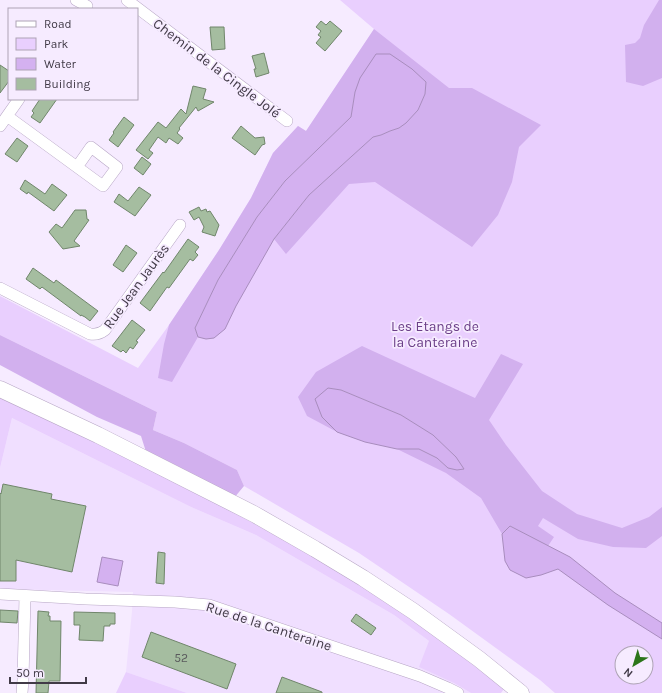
<svg xmlns="http://www.w3.org/2000/svg" width="662" height="693" viewBox="0 0 662 693" font-family="Karla,sans-serif">
<style>
.built{fill:#f0dfff}
.green{fill:#e9cffe;fill-rule:evenodd}
.forest{fill:#d2b0ee}
.water{fill:#d4b1f0;stroke:#a88dbd}
.building{fill:#a5bda0;stroke:#70866b}
.lines{fill:none;stroke-linecap:round;stroke-linejoin:round}
.street-casing{stroke:#b7a6c5;stroke-width:12}
.secondary-casing{stroke:#b7a6c5;stroke-width:17}
.street{stroke:#fff;stroke-width:11}
.secondary{stroke:#fff;stroke-width:16}
.labels{text-anchor:middle;stroke-width:3.5;stroke-linejoin:round;paint-order:stroke}
.number-label{font-size:12px;fill:#5a5b5d}
.street-label{font-size:14px;fill:#413a47;stroke:#f6ebff}
.park-label{font-size:14px;fill:#6b3f88;stroke:#f6ebff}
</style>
<rect width="100%" height="100%" fill="#f6ebff"/>
<path class="built" d="M12,418L191,507L256,535L394,615L429,641L454,683L471,693H187L126,672L132,611L133,592L0,589V468Z"/>
<path class="green" d="M340,0H662V693H555L540,680L449,614L359,553L244,486L237,470L184,443L153,430L157,412L0,335V296L138,368L169,325L219,250L251,198L273,153L298,126L306,131L374,29ZM622,653H646V677H622Z
M0,395L178,482L353,578L419,623L504,689L501,693H471L454,683L419,667L429,641L394,615L256,535L191,507L12,418L0,468Z
M126,672L187,693H116Z"/>
<path class="forest" d="M659,0H662V78L643,86L626,82L625,45L635,43L640,38L644,25Z
M374,29L449,88H472L541,125L519,147L512,182L498,215L472,247L375,182L349,184L286,254L274,239L309,195L373,137L381,135L390,131L399,128L418,110L425,94L426,82L355,93L351,117L285,181L257,217L218,280L195,328L198,337L172,382L158,378L164,344L169,325L219,250L251,198L273,153L298,126L306,131Z
M0,335L157,412L153,430L184,443L237,470L244,486L234,498L147,455L141,436L97,417L0,365Z
M362,346L475,398L501,354L523,364L489,420L506,445L542,491L577,514L622,528L649,517L662,507V536L646,548L613,547L578,539L543,518L538,526L554,537L548,546L510,526L502,534L481,498L446,473L397,449H419L437,458L448,468L463,469L456,457L433,435L401,415L341,390L328,388L322,417L337,432L307,416L298,397L316,372Z"/>
<path class="water" d="M376,54H390L412,69L426,82L425,94L418,110L406,123L399,128L390,131L381,135L373,137L309,195L274,239L236,306L225,329L214,338L206,339L198,337L195,328L218,280L257,217L285,181L351,117L355,92L360,78Z
M328,388L341,390L401,415L433,435L456,457L464,469L457,470L448,468L437,458L419,449H397L365,442L337,432L322,417L315,399Z
M510,526L570,557L615,593L662,623V639L608,605L558,569L541,575L526,578L510,570L505,561L502,534Z
M102,557L123,561L118,586L97,582Z"/>
<path class="building" d="M321,21L326,25L330,21L342,31L325,51L316,43L321,37L318,35L321,31L316,27Z
M210,27H224L225,49L212,50Z
M264,53L269,73L256,77L254,69H256L252,56Z
M0,65L9,71V81L0,93Z
M193,86L206,89L203,99L214,102L198,111L196,107L179,128L180,129L177,133L183,138L178,144L169,138L166,143L158,137L149,150L153,153L148,159L136,150L158,122L166,128L181,109L186,114Z
M40,99H57L40,123L31,117L34,113L32,111Z
M124,117L134,125L118,147L109,140L114,133L113,132Z
M241,126L255,138L264,137L265,144L262,145L255,155L232,138Z
M17,138L28,146L17,162L5,154Z
M142,157L151,164L143,175L134,168Z
M25,180L45,194L52,184L67,195L54,211L28,192L27,194L20,189Z
M139,187L151,195L135,216L114,202L119,194L128,201Z
M199,207L201,211L206,209L207,212L210,211L219,225L215,236L202,232L204,227L199,217L194,220L189,212Z
M75,210H86L87,219L89,220L74,241L80,246L63,249L49,232L56,224L62,228Z
M188,239L199,247L195,252L198,255L193,261L190,259L169,288L167,287L150,311L140,303L163,272L164,273Z
M126,245L137,253L123,272L113,265Z
M33,268L54,283L56,280L98,311L90,321L85,317L81,315V316L42,287L40,289L26,279Z
M132,320L145,330L136,341L138,342L133,349L130,347L126,353L123,350L121,352L112,346Z
M3,484L52,494L51,499L86,506L72,572L16,560V581H0V493L1,494Z
M158,552L165,553L164,584L156,583Z
M0,610L18,611L17,623L0,622Z
M38,611L49,612L48,616H50V621H61L60,681H49L48,693H36Z
M74,612L115,613V624H110V626H104L103,641L79,640L80,625H74Z
M356,614L376,628L371,635L351,621Z
M151,632L236,664L227,689L142,657Z
M282,677L322,692V693H276Z"/>
<g class="lines">
<g class="street-casing">
<path id="street" d="M76,0L87,6
M127,0L287,121
M7,116L103,186L117,167L91,147L77,167
M0,126L19,99
M0,288L90,334C96,335 100,334 105,330L180,225
M0,594L86,599L175,602L209,605L420,676L448,688L458,693
M22,693L23,680L25,596"/>
</g>
<g class="secondary-casing">
<path id="secondary" d="M0,389L98,435L254,514L315,549L363,578L413,611L479,659L521,693"/>
</g>
<use href="#street" class="street"/>
<use href="#secondary" class="secondary"/>
</g>
<g class="labels">
<g class="number-label">
<text x="181" y="662">52</text>
</g>
<g class="street-label">
<text transform="translate(217 68) rotate(37)" y="5">Chemin de la Cingle Jolé</text>
<text transform="translate(136 286) rotate(-54)" y="5">Rue Jean Jaurès</text>
<text transform="translate(269 626) rotate(18)" y="5">Rue de la Canteraine</text>
</g>
<g class="park-label">
<text x="435" y="331">Les Étangs de<tspan x="435" dy="16">la Canteraine</tspan></text>
</g>
</g>
<rect x="8" y="8" width="130" height="92" fill="#f6ebff" stroke="#aea4b5"/>
<rect x="16" y="21" width="20" height="6" fill="#ffffff" stroke="#aea4b5"/>
<text x="44" y="28" font-size="12" fill="#413a47">Road</text>
<rect x="16" y="38" width="20" height="12" fill="#e9cffe" stroke="#aea4b5"/>
<text x="44" y="48" font-size="12" fill="#413a47">Park</text>
<rect x="16" y="58" width="20" height="12" fill="#d4b1f0" stroke="#aea4b5"/>
<text x="44" y="68" font-size="12" fill="#413a47">Water</text>
<rect x="16" y="78" width="20" height="12" fill="#a5bda0" stroke="#aea4b5"/>
<text x="44" y="88" font-size="12" fill="#413a47">Building</text>
<g transform="translate(634 665) rotate(218)"><circle r="19" fill="#f6ebff" stroke="#aea4b5"/>
<path d="M0-3L7 15L0 10L-7 15Z" fill="#2c751a"/>
<text y="-6" font-size="11" font-weight="bold" text-anchor="middle" fill="#413a47">N</text>
</g>
<path d="M10 677v6h76v-6" fill="none" stroke="#413a47" stroke-width="2"/>
<text x="16" y="677" font-size="12" fill="#413a47" stroke="#f6ebff" stroke-width="3" paint-order="stroke">50 m</text>
</svg>
